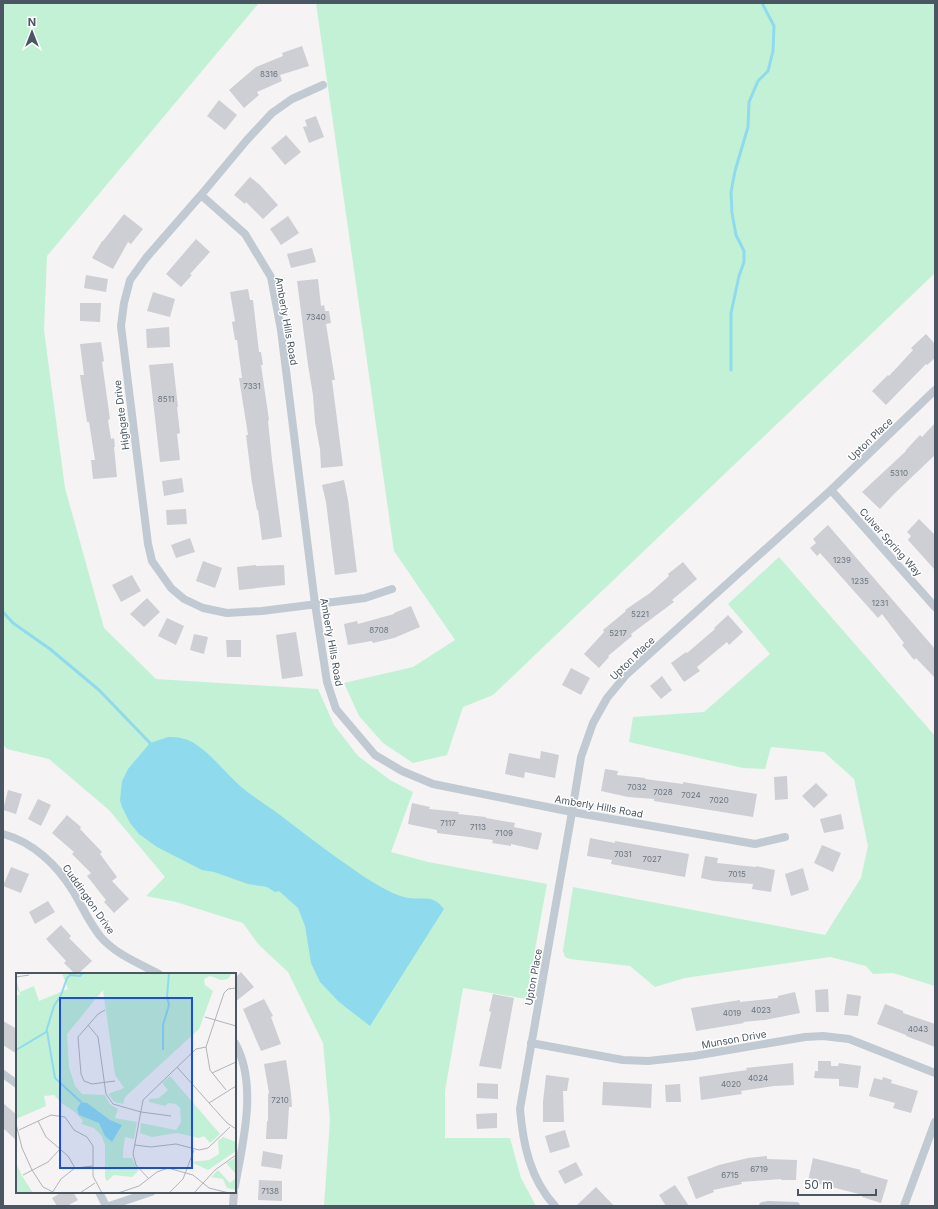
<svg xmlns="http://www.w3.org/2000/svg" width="938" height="1209" viewBox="0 0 938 1209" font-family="Inter,sans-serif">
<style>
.green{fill:#c3f1d5}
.water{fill:#90daee}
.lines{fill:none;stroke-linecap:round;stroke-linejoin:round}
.stream{stroke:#90daee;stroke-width:3}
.building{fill:#cdcfd5}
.minor{stroke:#c1cad2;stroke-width:8}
.labels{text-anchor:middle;stroke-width:3;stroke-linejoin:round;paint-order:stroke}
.number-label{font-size:8px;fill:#6b747e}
.street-label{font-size:10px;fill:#4a5661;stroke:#fff}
.inset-river{fill:none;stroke:#90daee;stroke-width:2}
.inset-road{fill:none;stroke:#b1b4b9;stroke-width:1}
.view{fill:#1d4ed8;fill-opacity:0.15;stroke:#1d4ed8;stroke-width:2}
.inset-edge{fill:none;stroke:#4a5661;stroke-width:2}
</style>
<rect width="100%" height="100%" fill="#f5f3f3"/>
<path class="green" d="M3,3H259L47,256L44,330L65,488L104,628L156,679L318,689L334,725L358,756L390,780L413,792L391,852L428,862L547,884L526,999L463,988L445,1091V1138H510L521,1178L536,1206H324L330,1120L323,1043L288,972L259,945L243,923L176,902L146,896L165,877L109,810L49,759L7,749L3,744Z
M316,3H935V273L493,695L463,707L447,755L413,763L383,743L359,716L344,683L413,667L455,640L394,551Z
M779,557L935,736V986L893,973L873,974L866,966L830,957L685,978L655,987L630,966L570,959L565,957L563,951L573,887L825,935L861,878L868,846L854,779L824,752L771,747L765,769L743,768L629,742L633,717L704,712L770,654L728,604Z"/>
<path class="water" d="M168,737C178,737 185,738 194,743C211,754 224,771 238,784C251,796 266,804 280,815C304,833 328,852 353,869C367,879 393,896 409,898C424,900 433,894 444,909L370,1026L339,1002L320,982L311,963L305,926L298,908L279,891L275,892L267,887L248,884L214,872L202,870L157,847L139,834L130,823L122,807L120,800L122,781L128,769L150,743Z"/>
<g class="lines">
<path class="stream" d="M731,370V313L739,276L744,262V251L736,235L732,213L731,192L735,171L748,127L749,102L758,81L768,71L773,51L774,26L762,3
M3,612L13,623L50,649L99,690L150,743"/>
</g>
<path class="building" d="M302,46L309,66L280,75L282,81L257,92L259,95L244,108L229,90L256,67L283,56L282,53Z
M219,100L237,115L225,130L207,116Z
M316,116L324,137L309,143L303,127L307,126L305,120Z
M286,135L301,152L285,165L271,148Z
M250,177L260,185L278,205L263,219L246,202L245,204L234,195Z
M124,214L143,229L131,244L128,242L113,269L92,258L102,241H103Z
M288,216L299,233L281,245L270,229Z
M196,239L210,252L190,274L192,275L181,287L166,274Z
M312,248L316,262L291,268L287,254Z
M86,275L108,279L106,292L84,288Z
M318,279L321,306L324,305L325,311H329L331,323L326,324L335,380H332L343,466L321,468L320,449L315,422L313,395L308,365L297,281Z
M248,289L250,300H253L259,352H261L263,365H261L269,420L268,421L272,460L282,537L262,540L258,510H257L252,483L246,435H248L239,378H242L237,340H235L232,322L235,321L230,292Z
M153,292L175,299L170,317L147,311Z
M80,303H101L100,322L80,321Z
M169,327L170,347L147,348L146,329Z
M926,334L935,344V358L927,365L926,364L886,405L872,391L888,375L889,376L913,350L911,348Z
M101,342L104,361L102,362L110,419L108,420L111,439L114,438L115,447H114L117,477L93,479L91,460H95L89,422H87L80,375H84L80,344Z
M173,363L178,407H177L180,433L177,434L180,460L160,462L149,365Z
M935,423V455L894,494L880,509L862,492L906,451V450L920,435L922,437Z
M182,478L184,492L164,496L162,481Z
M344,480L348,500L357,572L335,575L326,502L322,485Z
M186,509L187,524L167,525L166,510Z
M919,519L935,535V570L908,540L911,536L907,532Z
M828,525L935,649V678L916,658L914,660L902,645L904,643L882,614L878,618L820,553L817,556L810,548L816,543L813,539Z
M190,538L195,552L176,558L171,545Z
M203,561L222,568L215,588L196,581Z
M683,562L697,579L672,600L674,602L631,634L632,636L608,656L609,657L599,668L584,654L604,632L603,630L626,611L625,610L650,593L669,576L668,574Z
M256,565V566L284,565L285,585L239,590L237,567Z
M132,575L141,591L121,602L112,585Z
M147,598L160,612L144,627L130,614Z
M411,606L420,627L394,638L373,643L372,641L348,645L344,624L357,621L358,624L394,614V613Z
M728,615L743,632L729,645L727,642L697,667L700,671L684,682L671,663L686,652L687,653L715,629L714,628Z
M167,618L184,626L176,645L158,636Z
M296,632L303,676L282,679L276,635Z
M194,634L208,637L204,654L190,650Z
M226,640H241V657H227Z
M571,668L590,678L581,695L562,685Z
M662,676L672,690L661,699L650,686Z
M541,751L559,755L555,778L525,772L524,778L505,774L509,753L540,759Z
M605,769L618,771L617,775L645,778V779L683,784V782L757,794L753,817L654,801V799L628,797L601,791Z
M787,776L788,799L775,800L774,777Z
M816,783L828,795L814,808L802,796Z
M8,790L22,794L16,814L3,810Z
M38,799L51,805L41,826L28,819Z
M412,803L430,807L429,809L459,812L458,814L486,817V818L515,823L514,827L542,833L538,850L511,844V846L492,843L493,840L437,833V830L408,824Z
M841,814L844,829L824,833L820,819Z
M67,815L81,827L80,829L102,852L100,854L117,877L112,881L129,899L114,913L104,902L106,900L87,876L91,873L72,854L74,852L52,833Z
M590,838L615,843V841L689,854L685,877L611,864L612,860L587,856Z
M822,845L841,853L833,872L814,863Z
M705,856L718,858L717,863L756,867V866L775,870L771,892L752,889L753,884L714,881L701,878Z
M11,867L29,874L21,893L3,886Z
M803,868L809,890L791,896L785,874Z
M48,901L55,912L35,924L29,912Z
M61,925L71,936L69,938L92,961L78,974H75L64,963L66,961L46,939Z
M241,972L254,987L235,1002V978Z
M828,989L829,1012H816L815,990Z
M795,992L800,1013L765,1020L743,1022L744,1023L696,1031L691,1008L740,1000V1002L778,998V996Z
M493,994L514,998L501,1069L479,1066L491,1012L489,1011Z
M847,994L861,996L858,1016L844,1015Z
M264,999L273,1016L271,1017L281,1044L261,1051L243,1009Z
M885,1004L903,1011V1013L935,1024V1047L906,1036V1035L877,1024Z
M3,1021L17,1029V1054L3,1045Z
M286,1060L291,1093L292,1107H289L287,1139H266L267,1121H268V1094L269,1093L264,1064Z
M818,1061H830L831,1062V1066H838L839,1063L861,1066L858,1088L839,1086V1079L814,1078L815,1071H818Z
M793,1063L794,1085L774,1086L741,1091L742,1094L701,1100L699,1077L747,1070L746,1068Z
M546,1075L569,1078L567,1091H563L564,1122H543V1102Z
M883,1077L892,1080L891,1083L918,1091L911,1113L893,1108L895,1103L869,1096L874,1078L882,1080Z
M603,1082L652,1084L651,1108L602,1105Z
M477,1083L498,1084V1099L477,1098Z
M680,1084L681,1102H666L665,1085Z
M3,1103L17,1115V1141L3,1128Z
M497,1113V1128L477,1129L476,1114Z
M565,1130L570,1147L550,1153L545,1136Z
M263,1151L283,1155L281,1169L261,1166Z
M767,1156V1159L797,1160L796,1180H781V1179L741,1182L742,1184L713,1190L714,1192L696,1199L687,1177L719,1165L748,1158Z
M813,1158L861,1170L860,1172L888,1180L881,1203L862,1197L863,1195L808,1181Z
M576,1162L583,1175L565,1184L558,1171Z
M259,1180L282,1181V1201L258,1200Z
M675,1185L689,1206H666L659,1195Z
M596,1187L614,1206H576Z
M62,1192H73L78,1200L67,1206H57L52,1198Z"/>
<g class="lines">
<path class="minor" d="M323,85L292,99L272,113L246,141L201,195L146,258L130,280L124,303L121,326L148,544L152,561L171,588L184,599L203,608L227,613L262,611L365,598L392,589
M201,195L245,234L271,277L281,330L315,604L327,682L336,709L375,755L402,771L433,784L572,812L755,844L785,837
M831,490L935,607
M3,834C33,842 57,865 73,891C82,906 89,922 100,936C115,954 138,963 159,974
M235,1043C258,1084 243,1142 235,1186
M531,1043L623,1060L648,1061L694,1056L805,1037L823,1036L849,1039L935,1073
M3,1074L17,1084
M99,1192L106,1206
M109,1206L151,1192
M233,1206L234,1192
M555,1206C530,1179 523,1144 520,1109L572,812L581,757L593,723L607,698L626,675L831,490L935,390
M763,1206L769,1205L796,1206
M904,1206L935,1122"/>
</g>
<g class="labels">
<g class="number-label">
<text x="269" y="77">8316</text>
<text x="316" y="320">7340</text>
<text x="252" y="389">7331</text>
<text x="166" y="402">8511</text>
<text x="899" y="476">5310</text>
<text x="842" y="563">1239</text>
<text x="860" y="584">1235</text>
<text x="880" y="606">1231</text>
<text x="640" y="617">5221</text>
<text x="379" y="633">8708</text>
<text x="618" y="636">5217</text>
<text x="637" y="790">7032</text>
<text x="663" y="795">7028</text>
<text x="691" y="798">7024</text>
<text x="719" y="803">7020</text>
<text x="448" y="826">7117</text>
<text x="478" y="830">7113</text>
<text x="504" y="836">7109</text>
<text x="623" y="857">7031</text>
<text x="652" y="862">7027</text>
<text x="737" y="877">7015</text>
<text x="761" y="1013">4023</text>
<text x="732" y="1016">4019</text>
<text x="918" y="1032">4043</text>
<text x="758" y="1081">4024</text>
<text x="731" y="1087">4020</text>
<text x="280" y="1103">7210</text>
<text x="759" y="1172">6719</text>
<text x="730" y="1178">6715</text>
<text x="270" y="1194">7138</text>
</g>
<g class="street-label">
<text transform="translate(287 321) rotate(80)" y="4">Amberly Hills Road</text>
<text transform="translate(121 415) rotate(-97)" y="4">Highgate Drive</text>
<text transform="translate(870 439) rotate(-44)" y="4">Upton Place</text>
<text transform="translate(891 542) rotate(48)" y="4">Culver Spring Way</text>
<text transform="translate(332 642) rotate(80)" y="4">Amberly Hills Road</text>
<text transform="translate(632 658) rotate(-44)" y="4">Upton Place</text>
<text transform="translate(599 806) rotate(10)" y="4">Amberly Hills Road</text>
<text transform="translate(89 899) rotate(55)" y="4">Cuddington Drive</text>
<text transform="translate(533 977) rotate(-80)" y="4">Upton Place</text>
<text transform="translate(734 1039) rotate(-10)" y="4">Munson Drive</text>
</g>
</g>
<g transform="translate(16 973)">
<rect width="220" height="220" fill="#f5f3f3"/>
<path d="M46,0H216L212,6L205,7L194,3L188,6L189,12L197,18L183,56L109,124L107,131L98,129L92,121L108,115L99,102L87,17L51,61L53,94L59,113L66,121L89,122L94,131L102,136L99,145L121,149L118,166L109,164L107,179V185H116L122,198L116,204L98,202L91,208L89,205V172L85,162L78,155L65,151L67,148L59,139L45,130L38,122L28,123L30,133L0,146V23L4,21L0,15V7L4,19L18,13L23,28L52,16ZM154,103L204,161L194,170L188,163L183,165L161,160L136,164L124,160L125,150L160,157L165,149L164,135L160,131L153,130L149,133L133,129V126L143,125L152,117L146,110ZM207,164L220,169V178L192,197L175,189L193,187L203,181L202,168ZM220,184V201L210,190ZM0,190L6,203L17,220H0ZM202,197L214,210L220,205V217L211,215L207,206L195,204Z" fill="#c3f1d5"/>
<path d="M65,129L71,130L94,147L106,152L96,169L89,163L83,150L63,142L61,136Z" fill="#90daee"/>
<path class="inset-river" d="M31,58L39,105L65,129M0,77L30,59L38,33L45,22L51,5L54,2L64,3L67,0M147,77V52L153,32L151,24L153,0"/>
<path class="inset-road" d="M0,4L13,2M89,37L82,41L62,64L65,101L68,108L76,111L99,108M189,44L220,53M72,52L82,64L90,121L97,131L125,139L155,143M220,66V86M161,94L211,150L220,156M196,100L220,89M210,117L194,97L190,74L208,20L212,16L220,15M193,130L220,113M22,148L30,164L52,183L59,195M0,151L6,175L16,197L27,214L37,219M3,157L35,142L49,144L58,157L71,164L77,173V203L86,220M119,172L135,174L160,171L183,177L192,175L214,154M7,202L32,189L44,176M133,206L120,192L117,181L127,127L180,76L190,74M36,220L45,206L59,195L77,193M64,220L79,210M102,220L123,213L141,199L152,195L177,202L193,215L213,220M153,220L167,206L178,177M178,220L199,197L220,182"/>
<path class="view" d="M44,25H176V195H44Z"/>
<rect width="220" height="220" class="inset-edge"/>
</g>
<rect width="938" height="1209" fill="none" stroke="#4a5661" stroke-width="8"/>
<g transform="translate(32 32)" stroke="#ffffff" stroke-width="3" paint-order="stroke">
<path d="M0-3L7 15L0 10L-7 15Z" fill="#4a5661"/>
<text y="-6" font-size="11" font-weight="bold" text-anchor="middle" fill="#4a5661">N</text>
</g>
<path d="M798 1189v6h78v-6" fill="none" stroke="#4a5661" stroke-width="2"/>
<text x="804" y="1189" font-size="12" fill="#4a5661" stroke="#ffffff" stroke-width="3" paint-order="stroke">50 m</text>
</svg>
